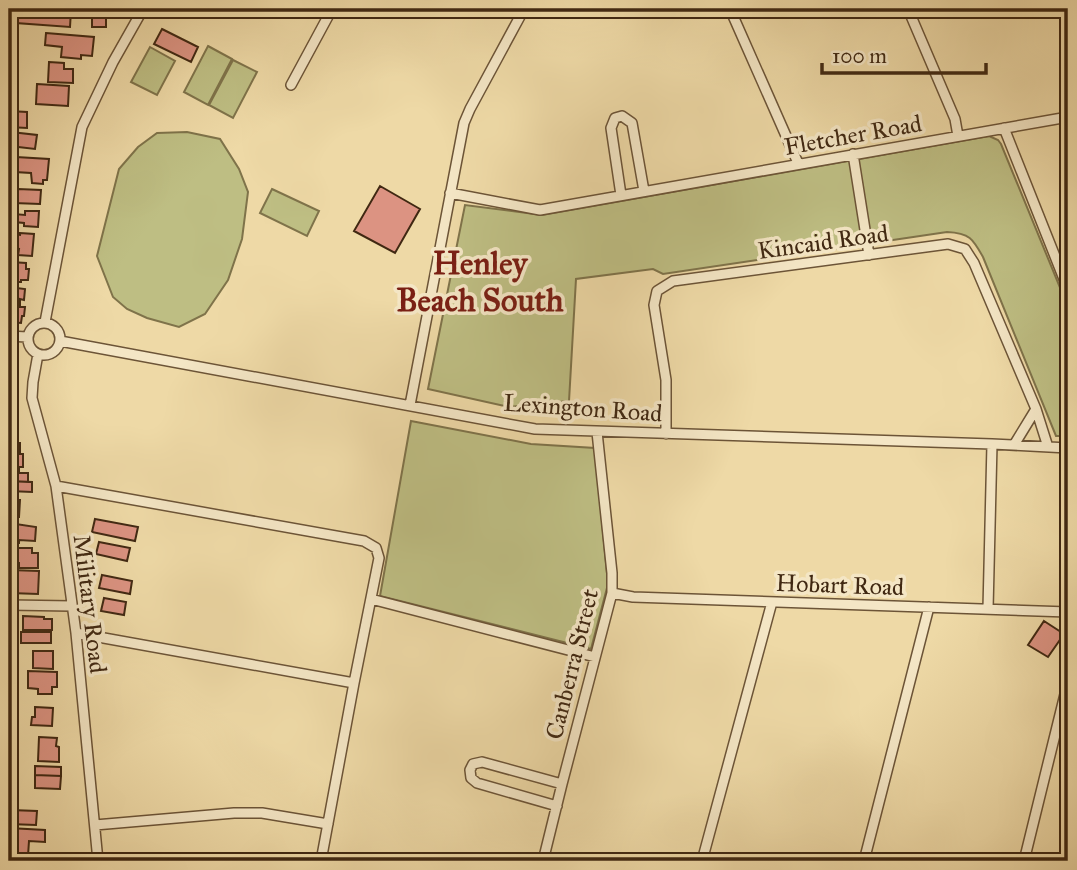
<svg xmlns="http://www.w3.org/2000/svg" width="1077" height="870" viewBox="0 0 1077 870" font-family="'IM FELL Great Primer',serif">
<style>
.green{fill:#bebe83;stroke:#7f734a;stroke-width:2}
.building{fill:#dc9382;stroke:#402812;stroke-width:2}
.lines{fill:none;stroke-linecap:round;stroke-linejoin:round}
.minor-casing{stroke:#6c5437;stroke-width:12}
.minor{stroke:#f4e6c5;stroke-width:9}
.labels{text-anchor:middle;stroke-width:7;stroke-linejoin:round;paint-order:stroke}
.street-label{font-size:24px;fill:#402812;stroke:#f4e6c5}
.district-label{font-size:32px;font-weight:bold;fill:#7a1f14;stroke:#f4e6c5}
</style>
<rect width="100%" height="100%" fill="#eed9a6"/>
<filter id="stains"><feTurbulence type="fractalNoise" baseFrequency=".00286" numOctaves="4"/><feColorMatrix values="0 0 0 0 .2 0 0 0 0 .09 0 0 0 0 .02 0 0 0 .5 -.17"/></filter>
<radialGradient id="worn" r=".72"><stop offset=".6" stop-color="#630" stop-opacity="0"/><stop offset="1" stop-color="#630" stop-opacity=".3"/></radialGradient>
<path class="green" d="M208,46L232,59L208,105L184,92Z
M150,47L175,61L157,95L131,82Z
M233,60L257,72L233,118L209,105Z
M157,133L187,132L220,139L239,169L248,192L242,239L228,280L205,314L179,327L147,318L127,309L113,297L97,256L119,169L138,147Z
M989,136L998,140L1001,144L1068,307V436H1056L983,257C973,239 970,233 947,232L663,274L653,269L576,279L569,401L509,407L428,389L465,205L542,215Z
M272,189L319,211L307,236L260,213Z
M411,421L531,444L595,448L608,584L591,649L380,596Z"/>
<path class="building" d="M17,9L71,10L70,27L16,23Z
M92,13H106V27H92Z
M162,29L198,47L191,62L154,44Z
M46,33L94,37L92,56L81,55V59L61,57L62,47L45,45Z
M49,62L64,63V69H73V83L48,82Z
M37,84L69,86L68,106L36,104Z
M9,111L27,112V128L9,127Z
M11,132L37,135L35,149L10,146Z
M16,157L49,159L47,180H43V184L32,183L31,173L15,172Z
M380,186L420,209L395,253L354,231Z
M18,189L41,190L40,204L14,203V198H18Z
M25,211H39L38,227L24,226V223L14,222V214L25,215Z
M20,233L34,234L32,256L18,255L19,249L9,248V240H11V234L20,235Z
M10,262L26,263V269H29L28,280H21V282H9Z
M9,287L25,289L24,300L20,299V307H25L24,316H22L21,323L11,322L12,316H9Z
M9,402H13V415H9Z
M9,420H13V436H9Z
M9,443H20V454H9Z
M9,454H23V467H9Z
M9,469H19V473H28V482L9,481Z
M9,481L32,482V492L9,491Z
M9,500H20L19,517H9Z
M95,519L138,527L135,541L92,532Z
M9,523L36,527L35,541L19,540V543L9,542Z
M99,542L130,548L127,561L96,554Z
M14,548H32V553H38V568H19V563H14Z
M10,570L39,571L38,594L10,593Z
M102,575L132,581L130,594L99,588Z
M104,598L126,602L124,615L101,611Z
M23,616L44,617V619H52V630H23Z
M1044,621L1064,634L1048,657L1028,645Z
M21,632H51V643H21Z
M33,651H53V669L33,668Z
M28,671L57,672V687H52V694H38V689L28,688Z
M35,707L53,708L52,726L31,725L32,717H35Z
M39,737L57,738L56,746L59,747V762L38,761Z
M35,766L61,767V776L35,775Z
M35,775L61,776L60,789L35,788Z
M9,798H11V810L37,811L36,825L9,824Z
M9,828L45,830V842L29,841L28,856H21V861H9L10,839H9Z"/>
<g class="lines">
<g class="minor-casing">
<path id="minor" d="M730,9L798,163
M908,9L955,119L958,136
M291,85L332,9
M1004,128L1068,289
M853,154L869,255
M450,193L540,210L1068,117
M621,195L611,128L615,118L622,116L632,123L644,191
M45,322L82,127L113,62L143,9
M28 339a16 16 0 1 1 32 0a16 16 0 1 1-32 0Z
M9,336L27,337
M60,341L535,429L992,444L1068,448
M38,354L33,382L32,398L56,486L76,633L98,861
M410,405L464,123L470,109L524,9
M666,434V380L654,305L657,291L673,281L948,244L965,249L974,263L1036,409L1048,447
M1014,445L1036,409
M56,486L364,541L376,548L379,558L354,683L321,861
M612,593L633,597L1068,612
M371,599L595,657
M9,605L71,606V604
M988,609L992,444
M76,633L354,683
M557,806L477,783L471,778L470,770L473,764L482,762L562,784
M95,825L234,813H262L328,824
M543,861L562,784L612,593V573L597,432
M702,861L772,602
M864,861L929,607
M1024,861L1068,682"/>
</g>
<use href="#minor" class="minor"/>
</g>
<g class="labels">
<g class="street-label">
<text transform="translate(853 135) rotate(-10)" y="8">Fletcher Road</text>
<text transform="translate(823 242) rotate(-8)" y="8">Kincaid Road</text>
<text transform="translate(583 408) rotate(4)" y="8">Lexington Road</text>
<text transform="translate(840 585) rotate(2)" y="8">Hobart Road</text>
<text transform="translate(90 604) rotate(83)" y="8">Military Road</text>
<text transform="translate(572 664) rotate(-76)" y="8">Canberra Street</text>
</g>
<g class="district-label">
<text x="480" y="274">Henley<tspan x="480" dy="37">Beach South</tspan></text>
</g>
</g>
<rect width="1077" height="870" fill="none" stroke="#eed9a6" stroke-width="35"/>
<rect x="10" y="10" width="1056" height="849" fill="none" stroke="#402812" stroke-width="3.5"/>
<rect x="18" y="18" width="1042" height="835" fill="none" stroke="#402812" stroke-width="2"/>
<path d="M822 63v10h164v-10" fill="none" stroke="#402812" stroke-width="3.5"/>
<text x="832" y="63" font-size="21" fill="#402812" stroke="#f4e6c5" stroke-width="5" paint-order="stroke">100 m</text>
<rect width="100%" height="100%" filter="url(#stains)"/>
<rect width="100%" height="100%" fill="url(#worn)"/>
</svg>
